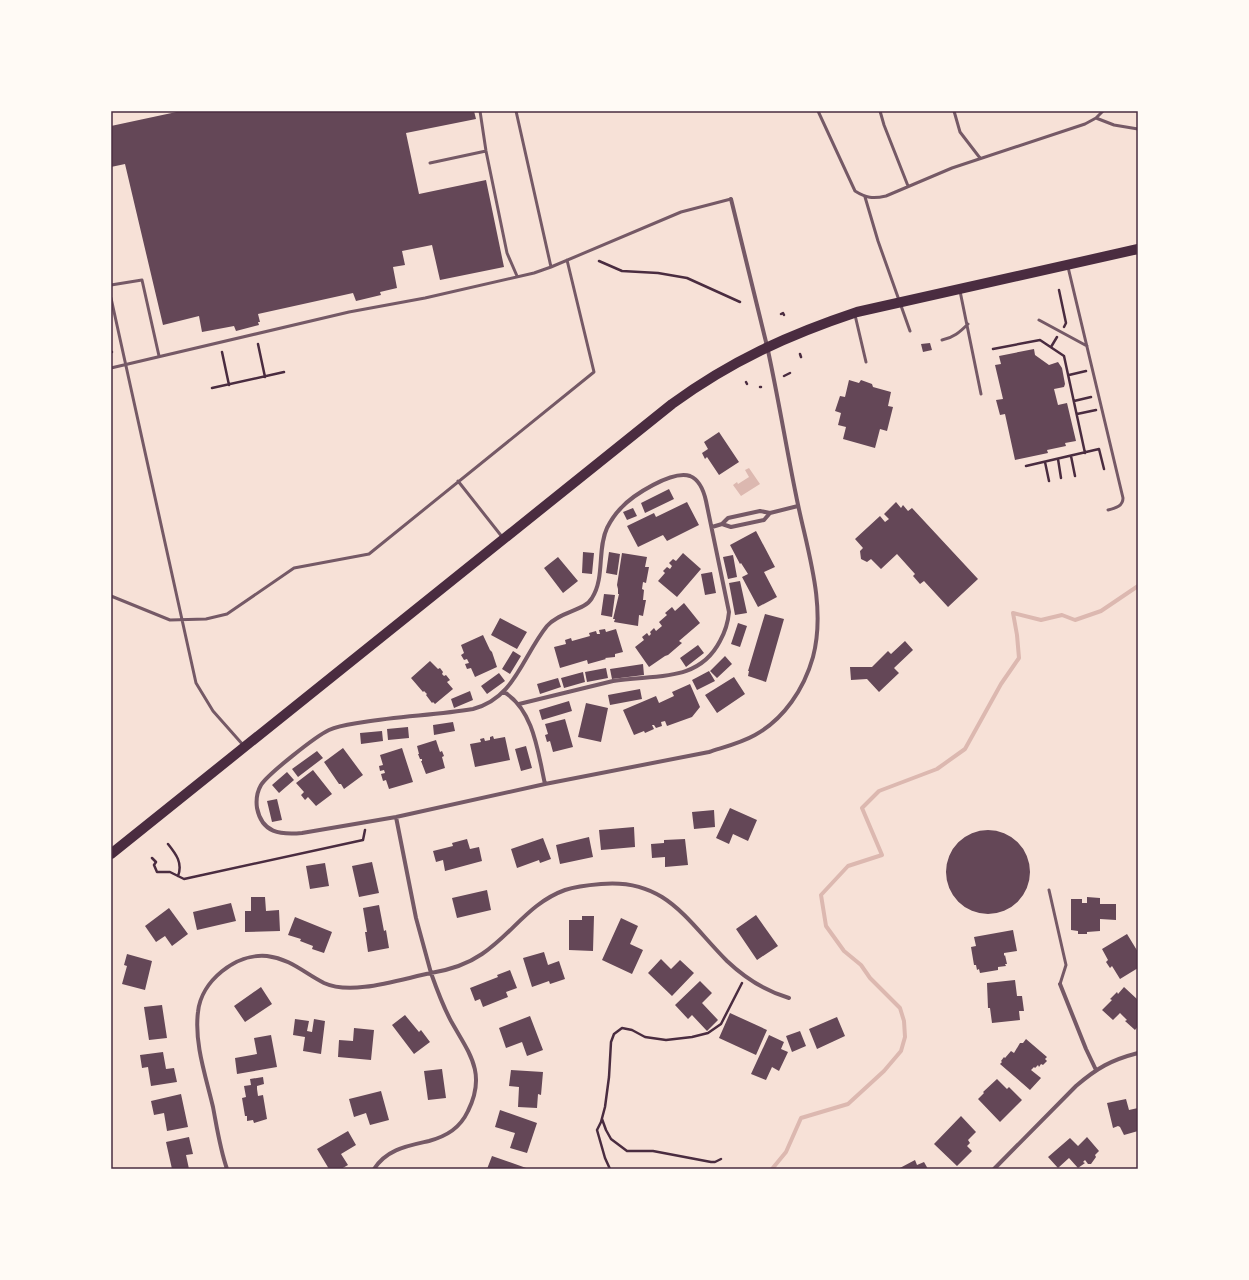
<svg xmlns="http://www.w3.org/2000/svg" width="1249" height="1280" viewBox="0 0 1249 1280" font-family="Rubik,sans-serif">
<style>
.water{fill:#dcb8b0}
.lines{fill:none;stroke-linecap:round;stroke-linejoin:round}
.stream{stroke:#dcb8b0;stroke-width:4}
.building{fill:#644757}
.path{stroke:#4a2c40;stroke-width:2.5}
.service{stroke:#755966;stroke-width:3}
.minor{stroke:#755966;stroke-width:4}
.primary{stroke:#4a2c40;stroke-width:10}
.neatline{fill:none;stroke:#4a2c40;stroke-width:1.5}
</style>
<rect width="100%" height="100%" fill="#f7e1d7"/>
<path class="water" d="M749,468L760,484L741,496L733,485L737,482L738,484L749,477L745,470Z"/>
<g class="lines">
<path class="stream" d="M772,1169L786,1152L801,1118L848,1104L884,1071L901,1051L905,1037L904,1021L900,1008L870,978L861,965L844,951L826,926L821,895L848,866L882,855L862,808L879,791L937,769L965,749L1001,684L1019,658L1017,635L1013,613L1041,620L1062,615L1075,620L1101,611L1138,586"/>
</g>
<path class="building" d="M181,111H474L476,119L406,133L419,194L486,180L504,267L440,280L432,245L402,251L405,265L393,267L397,288L380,292L381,295L356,301L353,293L258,314L260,322H258L259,325L236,331L234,326L202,332L199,316L163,325L125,164L111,167V126Z
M930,343L932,350L923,352L921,344Z
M1034,349L1035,355L1049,365L1058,362L1062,368L1065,384L1064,387L1054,389L1058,405L1067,403L1076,441L1065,443L1066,446L1047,450L1048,453L1015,460L1005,414L1000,415L996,400L1003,399L995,365L1001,364L999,356Z
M849,380L859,383L861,380L872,384L873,387L891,392L888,406L893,407L887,431L880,429L875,448L843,439L846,427L838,425L841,413L835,411L840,396L845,397Z
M719,432L739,462L719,475L707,457L705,459L702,453L708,449L704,442Z
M669,489L674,499L645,513L641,503Z
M687,502L699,525L667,541L663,535L638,547L627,526L654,513L656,517Z
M896,502L901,508L903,505L908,511L912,508L978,579L948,607L924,581L920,584L913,576L915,574L897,554L881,569L871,559L867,562L861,559L860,551L863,548L855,539L880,516L885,522L889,519L884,514Z
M633,508L637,516L627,520L623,512Z
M756,531L775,567L764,572L777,597L758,607L742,577L748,574L741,563L740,564L730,545Z
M583,552L594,553L592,574L582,573Z
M609,552L620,554L617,575L606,573Z
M622,553L647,557L645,567H649L646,583L643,582L642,589L644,590L643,600H646L643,616L639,615L638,626L614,622L615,619H613L619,594H618V589L617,585Z
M683,553L701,569L677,597L658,581L665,573L663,571L667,567L670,569L672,566L669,563L673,559L676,561Z
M733,555L737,577L728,579L723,557Z
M558,557L578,581L563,593L544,568Z
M712,572L716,593L705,595L701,574Z
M740,581L747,613L735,615L729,583Z
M604,594L615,595L612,617L601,615Z
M684,603L700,623L679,641L682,643L668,655L665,656L649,667L635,647L644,640L642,637L647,633L649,636L651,634L650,632L654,628L656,631L662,626L659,622L667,615L665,613L672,607L675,611Z
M765,614L784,619L766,682L748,676L749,671H748Z
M500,618L527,632L517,649L491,635Z
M738,623L747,626L740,647L731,644Z
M605,629L606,632L616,629L623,652L615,654V657L605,658L606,659L588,664L587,660L560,668L554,647L566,644L565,640L571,638L572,641L590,636L589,633L596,631L597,634H600L599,630Z
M483,635L490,650L492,652L497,667L475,677L471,668L467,669L465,664L469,663L467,659L464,660L461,655L464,653L461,645Z
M905,641L913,650L894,668L899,673L879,692L867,679L851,680L850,667H872L888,651L891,654Z
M698,645L704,653L686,667L680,658Z
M513,651L521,656L510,674L502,669Z
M725,656L732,664L717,678L710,671Z
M430,661L438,669L440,668L443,672L442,674L444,676L446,675L450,680L447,682L453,689L435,704L433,702L432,703L426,695L427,694L424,691L423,692L411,678Z
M643,664L644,675L612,679L610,669Z
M606,668L608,678L587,682L585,672Z
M709,671L715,681L697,690L692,680Z
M583,672L585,682L564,688L561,678Z
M499,673L505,681L487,694L481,686Z
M734,677L745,694L717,713L705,695Z
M558,678L561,687L540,694L537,684Z
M690,684L700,707L692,717L667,726L665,721L661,722L662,726L656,728L654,725H652L654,729L645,733L644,731L634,735L623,710L656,696L659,703L674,696L672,692Z
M640,689L642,699L610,705L608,695Z
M470,691L473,700L454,708L451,699Z
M569,701L572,711L542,720L539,710Z
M586,703L608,708L601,742L578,737Z
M565,719L573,747L553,752L550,741L547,742L545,735L548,734L545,724Z
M453,722L455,731L434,735L433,725Z
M408,727L409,738L388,740L387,729Z
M382,731L383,741L361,744L360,733Z
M493,736L494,739L505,737L510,760L475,767L470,744L481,742L480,739L484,738L485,741L490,740V737Z
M436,740L440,752L442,751L444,756L442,757L445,768L426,774L421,761H422V759H420L418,754H419L417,746Z
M526,746L532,768L521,771L515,749Z
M343,748L363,775L344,789L341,784H339L324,762Z
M402,748L413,782L389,789L386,780L383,781L381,774L385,773L384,770L380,771L379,766L383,765L380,755Z
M317,751L323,758L298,777L292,769Z
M313,770L332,794L316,806L308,797L305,800L301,795L304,792L296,783Z
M287,772L294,780L279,793L272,785Z
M277,799L282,820L272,822L267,801Z
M730,808L757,820L748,841L733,834L729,844L716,838Z
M714,810L715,827L694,829L692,812Z
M634,827L635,847L601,850L599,830Z
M946 872a42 42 0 1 1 84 0a42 42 0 1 1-84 0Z
M589,837L593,857L560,864L556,845Z
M543,838L551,859L540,863L539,860L517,868L511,849Z
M467,839L470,849L479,847L482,861L445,871L443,860L436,862L433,851L453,846L452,843Z
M685,839L688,865L665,867V857L652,858L651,844L664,843V840Z
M372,862L379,893L359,897L352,866Z
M325,863L329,886L310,889L306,866Z
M487,890L491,910L457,918L452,898Z
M251,897H265L266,911L279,910L280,931L245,932V911H251Z
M1087,897L1100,898V904H1116V920L1100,919V931L1087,932V934H1078V931L1071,930V899H1082V903H1087Z
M231,903L236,921L197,930L193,912Z
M379,905L384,931L386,930L389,948L368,952L365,932H367L363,908Z
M169,908L188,934L172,946L165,936L156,942L145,926Z
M756,915L778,946L757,960L736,929Z
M582,916H594L593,951L569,950V920H582Z
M295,917L332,932L324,953L312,949L313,946L300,941L301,939L288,935Z
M621,918L638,926L630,944L643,950L632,974L602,960Z
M1013,930L1017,951L1004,953V956L1005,955L1007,964H1005L1006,966L998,967V970L980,973L979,969L977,970L976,965H974L971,947L976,946L974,937Z
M1127,934L1138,952V968L1120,979L1112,966L1110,968L1106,962L1108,960L1102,949Z
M544,952L548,965L559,961L565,979L550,984L549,981L532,987L523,958Z
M127,954L152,961L145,990L122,984L127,966L124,965Z
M661,959L671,969L680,960L694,973L672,996L648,973Z
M510,970L517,988L506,992L508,997L483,1007L480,999L475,1001L470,988L498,977L497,975Z
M1015,980L1017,996H1022L1024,1011H1019L1020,1020L992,1023L990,1008H988L987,983Z
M700,981L712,993L702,1003L718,1020L707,1031L692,1015L688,1019L675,1005Z
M261,987L272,1004L245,1022L234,1006Z
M1124,987L1138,1000V1026L1135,1030L1125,1021L1127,1020L1120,1013L1113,1020L1102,1010L1112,1000L1110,999L1117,992L1118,994Z
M162,1005L167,1038L149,1040L144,1007Z
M730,1013L767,1030L756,1055L719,1038Z
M405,1015L419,1032L421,1030L430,1042L414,1054L392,1025Z
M530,1016L543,1050L527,1056L522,1042L506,1048L499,1028Z
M837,1017L845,1036L817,1049L809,1029Z
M295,1019L309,1021L307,1031L312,1032L314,1019L325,1021L321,1054L303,1051L305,1037L293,1035Z
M354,1028L374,1030L371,1060L338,1057L339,1040L353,1041Z
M800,1031L806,1046L792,1052L786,1036Z
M271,1035L277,1067L237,1074L235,1058L257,1054L254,1038Z
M769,1035L784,1042L781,1049L788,1052L779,1071L772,1067L766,1080L751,1074Z
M1026,1039L1047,1057L1045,1059L1047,1061L1043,1065L1041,1064L1039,1067L1038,1065L1035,1068L1034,1067L1031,1070L1041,1078L1030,1090L1000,1064L1002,1062L1001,1061L1004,1057L1005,1058L1011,1051L1014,1053L1020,1043H1023Z
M163,1052L166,1069L174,1068L177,1082L151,1086L148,1067L142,1068L140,1055Z
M442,1069L446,1098L428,1100L424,1071Z
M511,1070L543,1072L541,1095L538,1094L537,1108L518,1107L519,1087L509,1086Z
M263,1077L264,1084L257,1086V1089L258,1096L263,1095L267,1119L254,1123L253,1120L247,1121V1116H245L242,1098L246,1097L244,1086L251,1085L250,1079Z
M997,1079L1007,1089L1009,1087L1022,1100L1000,1122L978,1099L984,1093L983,1092Z
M381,1091L389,1120L370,1125L366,1113L354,1117L349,1099Z
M181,1094L188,1127L167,1131L164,1113L154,1115L151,1101Z
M1126,1099L1129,1110L1138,1108V1131L1124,1135L1120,1127L1118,1126L1113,1128L1107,1103Z
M500,1110L537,1123L527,1153L510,1148L515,1133L495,1127Z
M961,1116L976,1132L968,1140L970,1143L967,1146L972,1151L957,1166L934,1144Z
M348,1131L356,1145L341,1154L348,1165L341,1169H329L317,1149Z
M189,1137L193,1154L186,1155L189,1169H172L166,1142Z
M1087,1137L1099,1151L1095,1155L1096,1157L1091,1164H1088L1085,1160L1083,1162L1085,1163L1078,1168L1069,1158L1058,1168L1048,1157L1070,1138L1078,1146Z
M492,1156L529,1169H487Z
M915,1160L917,1165L924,1162L928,1169H898Z"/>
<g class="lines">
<path class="path" d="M599,261L622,271L658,273L687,278L740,302
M1059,290L1066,323L1064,327
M781,314L783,313L784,315
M258,344L265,377
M1051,347L1057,337
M993,349L1040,340L1064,356L1085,453
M111,352H112
M222,352L229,385
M800,354L801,357
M1069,375L1086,371
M784,376L790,373
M746,382L747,384
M760,387H761
M212,388L284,372
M1074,401L1091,397
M1077,414L1096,410
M1071,456L1075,476
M1058,459L1061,478
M1045,462L1049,481
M1026,466L1099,449L1104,469
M168,844C176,854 183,863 178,876
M152,858L156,862L154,865L157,872H170L184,879L363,840L365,830
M602,1119L606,1130L611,1139L627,1151H653L711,1162H715L721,1159
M610,1169L605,1158L597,1130L601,1122L605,1107L609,1077L611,1042L614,1034L622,1028L632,1030L645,1037L666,1040L692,1037L708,1033L721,1024L742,983"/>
<path class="service" d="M480,111L486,151L507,253L517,276
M516,111L551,267
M818,111L855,191C866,198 873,199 886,196L952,168L1085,124L1096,118L1103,111
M880,111L884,125L908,186
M954,111L960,132L980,158
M1096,118L1114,125L1138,129
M430,163L486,151
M865,197L878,241L910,331
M1068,267L1123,498C1123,506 1116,508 1108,510
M111,285L142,280L159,356
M960,291L981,394
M111,298L196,683L213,711L244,746
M855,315L866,362
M1039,320L1087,346
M942,340C953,338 960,332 968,324
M111,368L349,312L425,298L534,273L551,267L681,212L731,199
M458,481L503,538
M111,596L170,620L206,619L227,614L294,568L369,554L594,372L567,260
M1049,890L1066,965L1060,984"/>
<path class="minor" d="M722,524L728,518L760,511L770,513L798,506
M712,527L722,524L731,527L764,520L770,513
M504,692C534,710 538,753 545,784
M519,704L613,681C652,674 698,684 720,641C725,632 728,623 729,612L706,501C704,492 700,480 690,476C672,470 633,495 621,508C615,514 611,520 607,528C597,549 605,578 592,598C585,611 560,611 547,626C522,657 515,698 473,709C437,715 400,716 364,722C353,724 340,725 329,730C316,736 268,774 261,785C257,792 256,801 257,808C262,833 280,835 302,833L396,817L545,784L709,752C724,747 741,743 755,735C784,719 804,689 813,657C827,604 806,547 796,495C786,446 778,396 767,346C755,297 743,248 731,199
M396,817L416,918L431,973C449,970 466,965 482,954C512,934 529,903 565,890C577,886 589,885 601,884C666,878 687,921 727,961C745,978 765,991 789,998
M1060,984L1086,1049L1096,1070
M227,1169C220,1149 217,1128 213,1107C206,1077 194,1043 198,1012C201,981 236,953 267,956C291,959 304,973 324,983C352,996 401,979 431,973C437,990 443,1006 451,1021C469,1053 487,1073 468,1111C460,1128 447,1136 429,1141C407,1146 387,1149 374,1169
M994,1169L1076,1086C1097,1068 1111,1060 1138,1053"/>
<path class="primary" d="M111,854L672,404C731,361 788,335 857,312L1138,249"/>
</g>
<rect width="1249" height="1280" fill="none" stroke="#fffaf5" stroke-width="224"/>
<rect x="112" y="112" width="1025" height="1056" class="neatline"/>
</svg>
